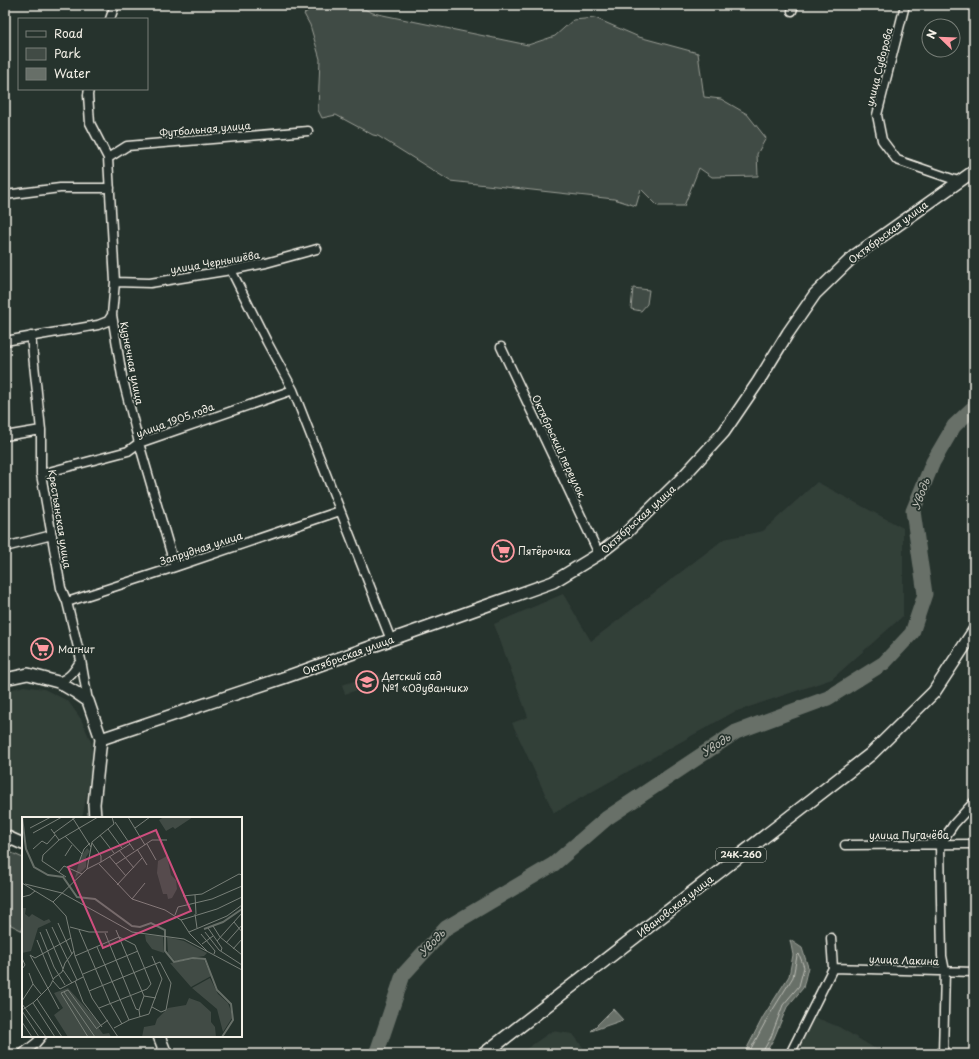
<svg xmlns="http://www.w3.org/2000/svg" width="979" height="1059" viewBox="0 0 979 1059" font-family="'Playpen Sans',sans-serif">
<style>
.built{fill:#333f39}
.green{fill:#414b45;stroke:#9a9e96}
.water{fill:#676f68;stroke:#9fa39b}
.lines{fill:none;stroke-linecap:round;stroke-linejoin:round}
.shore{stroke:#bcbdb5;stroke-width:1}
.river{stroke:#676f68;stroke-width:15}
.street-casing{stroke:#f4f1e8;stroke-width:11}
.secondary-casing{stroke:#f4f1e8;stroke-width:14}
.primary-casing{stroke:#f4f1e8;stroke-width:15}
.street{stroke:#26332d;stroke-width:8}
.secondary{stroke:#26332d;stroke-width:11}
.primary{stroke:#26332d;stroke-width:12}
.labels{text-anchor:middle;stroke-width:3.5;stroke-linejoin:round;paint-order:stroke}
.shield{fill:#26332d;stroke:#b6b8b0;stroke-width:1}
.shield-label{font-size:9px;font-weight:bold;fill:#f4f1e8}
.street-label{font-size:10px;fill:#f4f1e8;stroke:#26332d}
.poi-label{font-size:10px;fill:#f4f1e8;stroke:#26332d;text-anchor:start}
.water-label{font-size:11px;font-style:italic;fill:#bcbdb5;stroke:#26332d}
.inset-river{fill:none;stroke:#676f68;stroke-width:2}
.inset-road{fill:none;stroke:#787f78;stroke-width:1}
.view{fill:#ce4e7e;fill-opacity:0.15;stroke:#ce4e7e;stroke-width:2}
.inset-edge{fill:none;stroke:#f4f1e8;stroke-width:2}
</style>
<rect width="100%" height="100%" fill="#26332d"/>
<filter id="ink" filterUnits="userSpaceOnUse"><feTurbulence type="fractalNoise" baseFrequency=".025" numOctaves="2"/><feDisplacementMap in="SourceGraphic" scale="8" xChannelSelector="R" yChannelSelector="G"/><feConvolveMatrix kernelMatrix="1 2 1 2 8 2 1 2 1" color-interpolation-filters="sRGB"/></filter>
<g filter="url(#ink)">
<path class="built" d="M817,482L903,528V616L832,679L734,712L554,813L512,723L528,717L494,624L563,594L591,641L724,539L763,531Z
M379,673L380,676L390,673L392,679L345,694L342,685Z
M24,686L44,689L68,701L81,719L92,744L91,775L82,818H23V841L5,833V691Z
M812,1016L839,1027L884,1054H793Z
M552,1031L573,1034L588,1054H519Z"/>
<path class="green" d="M329,5H355L373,13L528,45L555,36L573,20L595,18L639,37L698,53L704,97L721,99L747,114L766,138L757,154L758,176L712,177L699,168L684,206H658L641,189L636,206L614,199L450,181L378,136L373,135L336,115L322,118L318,110L320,59L310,25L304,14L310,9Z
M633,288L649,290L647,304L641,311L631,309Z
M5,850L23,858V931L5,922Z"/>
<path class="water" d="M790,940L802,948L808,967L803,988L787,1007L774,1038L765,1054H744L763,1017L789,976L793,955Z
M613,1009L623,1020L591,1031Z"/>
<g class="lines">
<path class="shore" d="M748,1054L767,1019L793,977L797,956L799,954L804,967L799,986L783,1005L771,1037L763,1051L762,1054"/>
<path class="river" d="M375,1054L378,1049L403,975L446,928L554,864L607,818L736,732L828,698L884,663L912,633L925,594L913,511L933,462L954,426L974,407"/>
<g class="street-casing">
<path id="street" d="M905,5L877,115L882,140L897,160L958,181
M792,11L794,5
M110,19L115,5
M89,89L88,95L90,123L108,158L115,282L112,315L122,376L139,443L175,567
M108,158L127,146L308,131
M5,195L60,188H110
M231,270L267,342L293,390L391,640
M115,282L150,283L231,270L266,263L317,249
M31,336L41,430V474L61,588L67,602L81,660L88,701
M5,341L98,325L108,321L112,315
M501,347L599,554
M5,436L41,430
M41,474L128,451L139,443L293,390
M5,547L52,535
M67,602L175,567L340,511
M58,682C71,677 74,671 81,660
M845,845L974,844
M833,968L974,972
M22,1054L36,1043L42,1036
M790,1054L833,968L831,938
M943,1054L945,971L942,956L940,844L954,824L974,802"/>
</g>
<g class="secondary-casing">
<path id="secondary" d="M5,679L28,674L58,682L75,692L88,701L101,739L94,804L95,818
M101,739L286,677L553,582L599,554L627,532L681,479L724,432L758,382L788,333L815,294L854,256L974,171
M5,836L23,844
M159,1036L166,1054"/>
</g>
<g class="primary-casing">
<path id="primary" d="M484,1054L871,754L934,692L974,631"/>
</g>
<use href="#street" class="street"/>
<use href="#secondary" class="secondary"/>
<use href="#primary" class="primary"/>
</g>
</g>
<defs>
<g id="supermarket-ring" transform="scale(1.15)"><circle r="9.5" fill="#26332d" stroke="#ff9aa2" stroke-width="1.5"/><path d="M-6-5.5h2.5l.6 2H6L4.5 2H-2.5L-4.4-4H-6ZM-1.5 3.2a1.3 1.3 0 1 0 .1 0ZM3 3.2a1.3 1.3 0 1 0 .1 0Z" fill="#ff9aa2"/></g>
<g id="school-ring" transform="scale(1.15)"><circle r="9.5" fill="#26332d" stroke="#ff9aa2" stroke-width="1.5"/><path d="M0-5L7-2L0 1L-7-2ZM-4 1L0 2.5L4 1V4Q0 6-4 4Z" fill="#ff9aa2"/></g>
</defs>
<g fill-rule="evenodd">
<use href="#supermarket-ring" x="503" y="551"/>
<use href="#supermarket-ring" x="42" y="649"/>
<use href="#school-ring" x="367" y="682"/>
</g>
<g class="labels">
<rect class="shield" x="716" y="848" width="50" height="14" rx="3"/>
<g class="shield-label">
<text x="741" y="858">24К-260</text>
</g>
<g class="street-label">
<text transform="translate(879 67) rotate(-76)" y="4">улица Суворова</text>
<text transform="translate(205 129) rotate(-5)" y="4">Футбольная улица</text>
<text transform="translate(888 232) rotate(-37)" y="4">Октябрьская улица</text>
<text transform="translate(215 262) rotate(-10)" y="4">улица Чернышёва</text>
<text transform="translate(132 363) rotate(79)" y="4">Кузнечная улица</text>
<text transform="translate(175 420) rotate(-20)" y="4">улица 1905 года</text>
<text transform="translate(559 446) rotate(65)" y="4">Октябрьский переулок</text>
<text transform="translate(60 519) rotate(81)" y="4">Крестьянская улица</text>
<text transform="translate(638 519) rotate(-42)" y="4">Октябрьская улица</text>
<text transform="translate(201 548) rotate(-18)" y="4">Запрудная улица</text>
<text transform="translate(348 655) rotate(-20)" y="4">Октябрьская улица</text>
<text x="909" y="839">улица Пугачёва</text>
<text transform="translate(675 906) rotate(-38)" y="4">Ивановская улица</text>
<text transform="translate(904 960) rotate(2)" y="4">улица Лакина</text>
</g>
<g class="poi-label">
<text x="518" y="555">Пятёрочка</text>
<text x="58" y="653">Магнит</text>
<text x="382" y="680">Детский сад<tspan x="382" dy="12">№1 «Одуванчик»</tspan></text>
</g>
<g class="water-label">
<text transform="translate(921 494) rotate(-70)" y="4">Уводь</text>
<text transform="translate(716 745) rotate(-34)" y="4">Уводь</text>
<text transform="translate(432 943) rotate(-47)" y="4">Уводь</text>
</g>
</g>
<g transform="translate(22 817)">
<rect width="220" height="220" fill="#26332d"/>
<path d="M142,0H171L153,12L151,10L144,14L137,3ZM65,31L68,34L64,40V50L53,61L58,41ZM145,39L149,58L154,63L155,72L150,81L146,82L145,77H141L135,56L136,44ZM0,91H4L3,97L7,100L10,97L22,104L27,102L29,105L16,111L9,134L0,136ZM123,118L141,119L142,136L130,132L124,124ZM145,120L162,124L185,136L182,139L153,144L146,136ZM173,142L182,143L189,159L169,170L148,146ZM188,161L196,177L206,186L209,194L210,201L201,215L195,192L170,171ZM46,171L79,208L76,210L81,217L87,216L89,220H46L32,198L41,191L32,176ZM167,181L178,185L189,195V205L193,210L194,220H120L122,210L133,208L135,202L146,191L164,188Z" fill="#414b45"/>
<path class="inset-river" d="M0,0L4,32L12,50L26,58L41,60L55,80L73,82L110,109L118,110L129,106L143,113V134L152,145L171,141L183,142L195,173L209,187L211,203L200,220M182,112L201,105L220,92"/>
<path class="inset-road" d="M50,0L69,30M106,0L123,28M93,5L112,33M8,11L29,0M113,11L128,0M29,12L37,23M86,12L100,31M11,16L40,0M32,16L54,0M78,18L92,36M43,19L60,37M125,27L134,43M11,32L20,24L25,27L33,18M115,32L125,48M97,33L112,51M43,39L50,28M87,39L104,59M57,45L62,32L68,26M79,45L108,27M77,47L110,82L143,93L159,103L168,117L185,134M94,47L130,23H145M65,52L70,25L92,7L90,0M37,55L42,49L60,57M44,60L20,44L21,38L37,23L76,0M0,66L31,85L44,99L53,139L70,181L96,220M3,67L40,76L110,115L162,122L220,153M95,68L120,41M173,78L174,97M161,79L180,77L217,57L220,58M0,80L8,78L13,74M110,82L123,66M31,85L65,52L79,45V39L70,26M173,97L175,111M153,98L156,90L190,82L220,69M159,103L195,92L220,80M212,105L220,115M36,106L50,137M191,109L198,120L220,138M30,110L55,163M48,110L67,115H86M186,111L200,131L199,134M24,112L41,152M57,113L88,186M94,113L122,179M18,115L32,150L43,168M167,115L205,99L220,88M183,115L197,133L220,148M83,116L114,192L117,193M179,117L193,134L192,137M15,123L31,162M195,124L220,96M204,126L220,108M180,127L191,119M75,130L107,203M211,132L220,122M53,139L97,120L113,128L129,167L125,172L77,191M0,141L3,148L0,152M13,141L8,138L37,192M13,141L49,121M41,153L50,166M7,156L11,167L19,177M61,157L116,134M31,164L38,172L61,160M53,164L61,185L80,210M67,174L138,145L149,166L144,193L139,195L130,190M42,175L73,220M122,179L134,181M15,182L40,220M0,184L11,167M11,186L33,220M88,186L100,207M0,187L24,220M0,193L12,185L28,169L32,161L40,155L43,146L52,134M0,194L17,220M118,200L117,193L122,179M0,205L10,220M92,211L107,203L127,197L140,162L130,139M74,212L86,203M66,220L39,176L46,173L74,211"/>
<path class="view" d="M134,13L169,94L81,131L46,50Z"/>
<rect width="220" height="220" class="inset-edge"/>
</g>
<rect width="979" height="1059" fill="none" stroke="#26332d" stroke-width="20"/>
<rect x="10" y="10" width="959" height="1039" fill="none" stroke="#f4f1e8" stroke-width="1.5" filter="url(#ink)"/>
<rect x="18" y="18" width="130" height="72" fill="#26332d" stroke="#787f78"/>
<rect x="26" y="31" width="20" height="6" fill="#26332d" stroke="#787f78"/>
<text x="54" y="38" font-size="12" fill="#f4f1e8">Road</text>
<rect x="26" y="48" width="20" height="12" fill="#414b45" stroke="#787f78"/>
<text x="54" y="58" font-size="12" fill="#f4f1e8">Park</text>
<rect x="26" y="68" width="20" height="12" fill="#676f68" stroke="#787f78"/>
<text x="54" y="78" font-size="12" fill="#f4f1e8">Water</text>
<g transform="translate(941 38) rotate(293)"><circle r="19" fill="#26332d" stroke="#787f78"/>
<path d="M0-3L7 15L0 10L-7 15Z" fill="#ff9aa2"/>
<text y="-6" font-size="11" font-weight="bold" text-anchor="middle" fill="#f4f1e8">N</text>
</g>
</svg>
